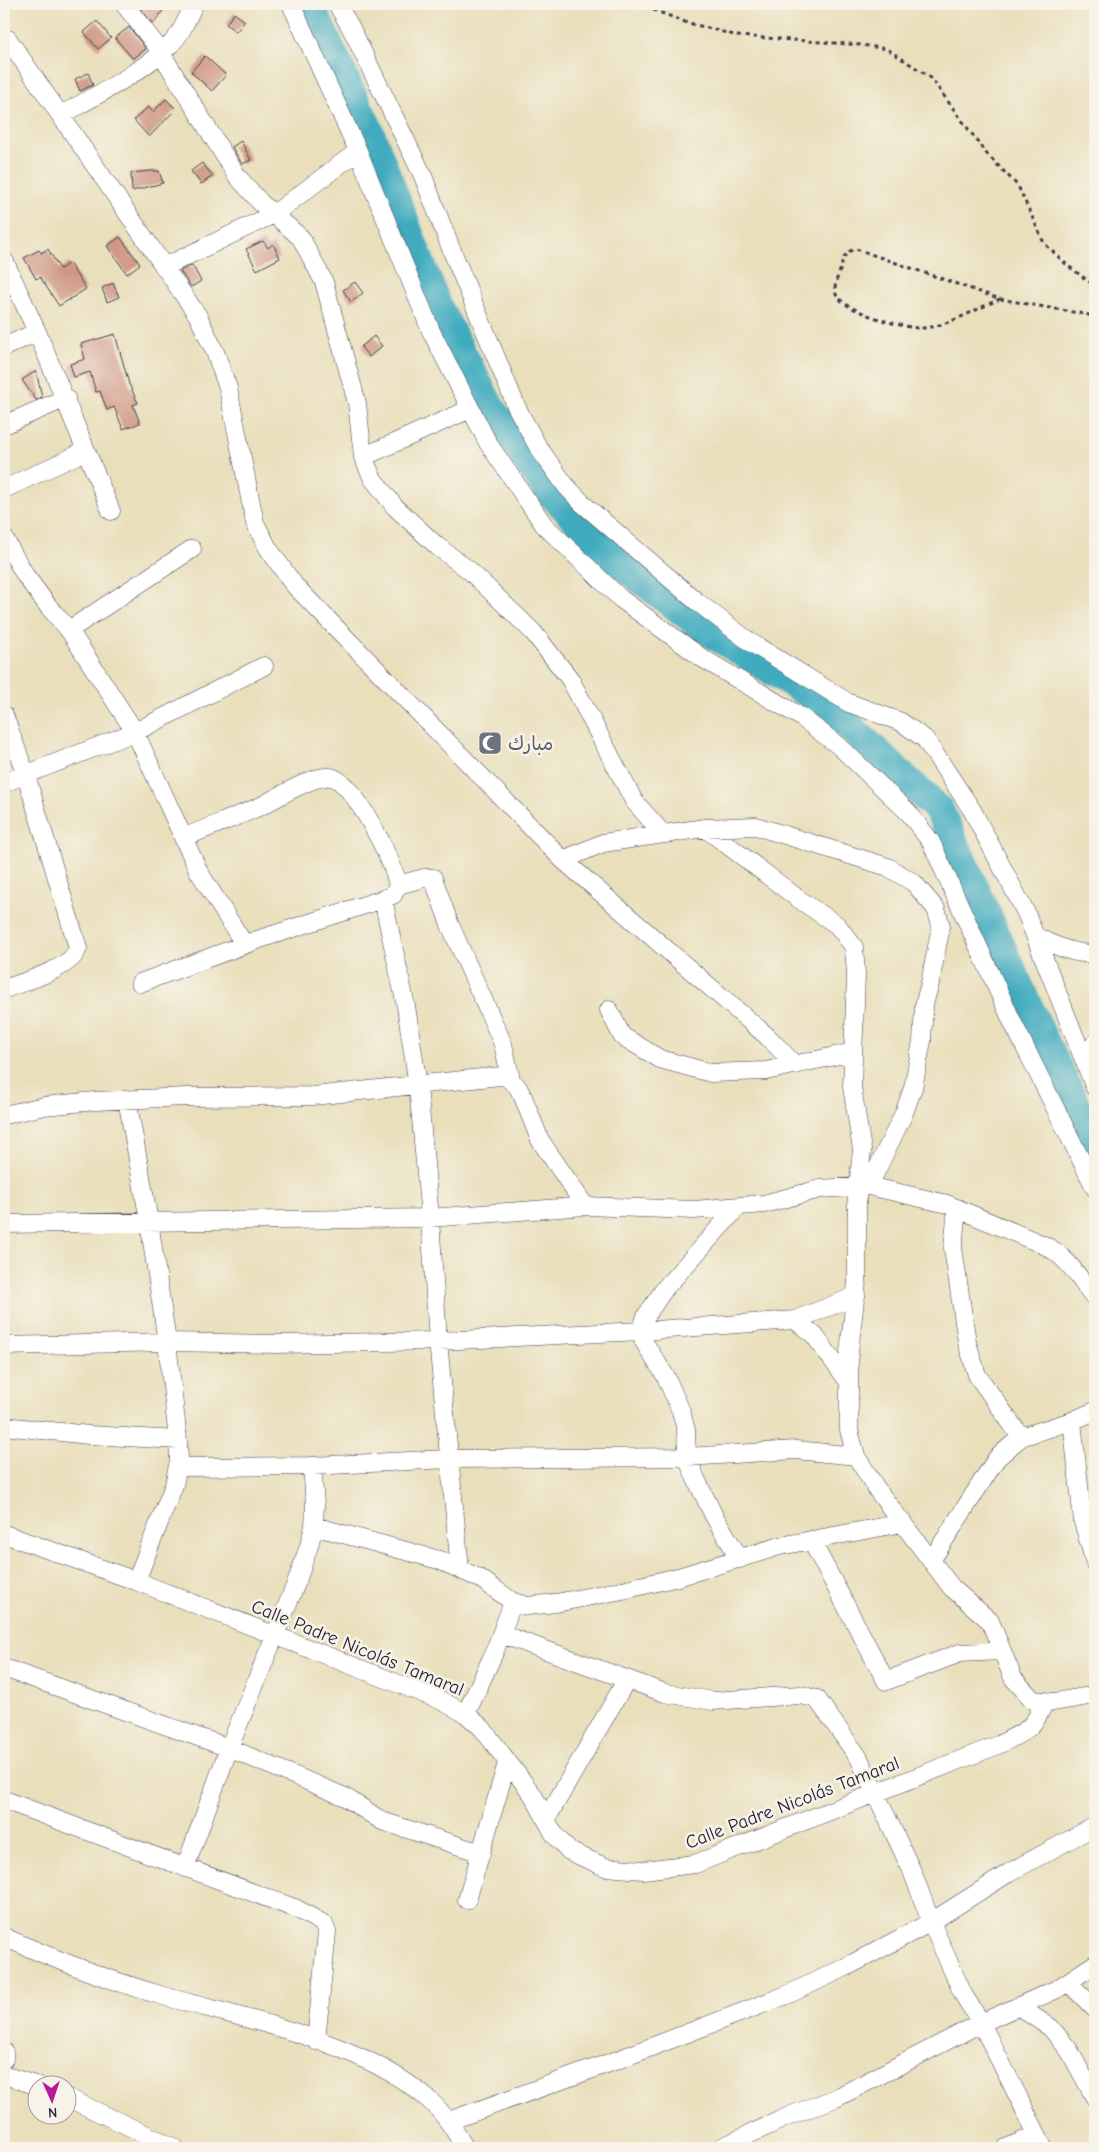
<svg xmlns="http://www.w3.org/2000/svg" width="1099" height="2152" viewBox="0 0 1099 2152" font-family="'Comic Neue','Playpen Sans Arabic',sans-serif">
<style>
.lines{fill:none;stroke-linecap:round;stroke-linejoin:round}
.river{stroke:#40abbf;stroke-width:30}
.building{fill:#cf9783}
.minor-casing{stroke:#403e4e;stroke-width:19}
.path{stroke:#403e4e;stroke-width:3;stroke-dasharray:4 4;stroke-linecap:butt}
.minor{stroke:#fff;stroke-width:18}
.labels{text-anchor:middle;stroke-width:5;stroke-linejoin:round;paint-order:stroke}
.worship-label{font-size:19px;fill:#5b616d;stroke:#f7f3e8;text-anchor:start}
.street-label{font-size:19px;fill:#22223b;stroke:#f7f3e8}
</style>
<rect width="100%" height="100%" fill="#f7f3e8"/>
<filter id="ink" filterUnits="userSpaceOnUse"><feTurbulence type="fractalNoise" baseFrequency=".02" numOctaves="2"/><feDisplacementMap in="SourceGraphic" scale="10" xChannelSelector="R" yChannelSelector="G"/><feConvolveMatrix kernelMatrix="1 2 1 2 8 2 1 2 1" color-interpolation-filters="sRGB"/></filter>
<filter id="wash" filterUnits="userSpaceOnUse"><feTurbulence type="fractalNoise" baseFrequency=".0096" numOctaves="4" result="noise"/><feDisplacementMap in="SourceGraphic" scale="20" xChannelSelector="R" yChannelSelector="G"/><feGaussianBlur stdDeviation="1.12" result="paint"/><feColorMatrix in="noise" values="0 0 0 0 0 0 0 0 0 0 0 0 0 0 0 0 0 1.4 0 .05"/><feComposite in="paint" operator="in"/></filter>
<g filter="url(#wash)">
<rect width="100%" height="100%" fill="#e9dfbb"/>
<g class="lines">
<path class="river" d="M309,4L368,128L437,306L489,405L547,489L617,561L705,629L824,703L939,810L1043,1039L1095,1144"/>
</g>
<g id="blocks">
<path class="building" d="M137,4H149L153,7L156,4H168L153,24Z
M234,13L245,21L236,32L226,24Z
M97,21L111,38L98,49L84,32Z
M129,27L146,49L133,59L115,38Z
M205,56L226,75L212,91L191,72Z
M88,73L93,85L80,91L75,79Z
M166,99L176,109L149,137L134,120L148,107L153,112Z
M241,141L251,160L242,164L232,147Z
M202,163L213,176L201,184L191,171Z
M151,171H159L163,183L132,191L131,173Z
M120,237L140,264L127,274L107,246Z
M263,241L268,248L273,244L280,258L257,270L246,249Z
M48,249L60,269L69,263L86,289L59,306L40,277L36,279L24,258L39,250L41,253Z
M192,265L201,281L191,287L180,271Z
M355,282L363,293L351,302L343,290Z
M113,283L119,297L107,302L102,288Z
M115,334L129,384L138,403L133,405L140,423L123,429L114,407L107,410L100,391L96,392L90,372L74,377L70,364L85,359L81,344Z
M374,336L382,346L369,357L361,347Z
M36,371L42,397L36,400L22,380Z"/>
</g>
</g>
<g filter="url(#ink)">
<use href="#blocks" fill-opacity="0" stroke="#403e4e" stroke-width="1"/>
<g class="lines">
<g class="minor-casing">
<path id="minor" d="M124,4L156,45L237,176L261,203L301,238L324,282L357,403L363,457L373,479L395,507L437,546L470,571L533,632L570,679L634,801L663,834
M291,4L358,151L431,331L488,443L544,525L621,599L702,658L801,717L839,746L909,813L931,842L1012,1021L1095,1188
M337,4L351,28L423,176L450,246L517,408L538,447L566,486L583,504L696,601L750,642L849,703L901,722L925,739L972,810L1026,913L1095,1088
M8,39L198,316L215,352L228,388L255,523L268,548L294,585L563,860L768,1037L794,1064
M61,115C99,94 139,74 171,44C182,33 188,17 194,4
M4,260L37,332L111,511
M164,267L274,214L358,151
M4,347L37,332
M4,425L66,398
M363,457L470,409
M4,489L75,456L85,449
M4,538L25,575L48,606L69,630L135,732L199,872L244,944
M69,630L192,549
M4,715L26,775L78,948C72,969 23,982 4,989
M4,783L135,732L264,666
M705,828L800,900L837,925L854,947L856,974L852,1087L862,1150L857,1198V1282L849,1352V1430L856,1456L878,1491L952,1588L990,1621L1013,1678L1033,1700L1054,1702L1095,1695
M563,860L603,843L705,828L756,826L888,867L914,883L936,909L941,926L930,983L924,1005L922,1041L913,1088L904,1113L869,1186
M398,885L424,878H433L450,925L503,1044L511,1080
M383,899L406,1006L418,1086L430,1218L438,1341L460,1569
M1035,936C1055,946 1073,954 1095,954
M140,983L260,939L383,899L393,895L398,885C394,863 354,781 331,777C314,774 277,798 261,806C236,817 209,827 183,838
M609,1010L622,1036L660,1059L711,1073L766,1071L853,1052
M1085,1062L1095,1043
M127,1099L149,1221L167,1342L178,1440L179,1460L174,1485L136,1581
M4,1115L44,1106L95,1101L186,1097L313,1096L500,1076L506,1077L517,1086L523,1097L540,1140L585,1206
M738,1207L665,1288L646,1316L641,1331L644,1342L666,1377L681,1411L686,1430L687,1457L696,1479L714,1516L740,1559
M957,1208L953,1248L967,1342L977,1375L1021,1437
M4,1224L430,1218L585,1206L694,1210L764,1204L820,1189L869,1186L947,1204L1046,1246C1069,1258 1079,1279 1095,1298
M795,1320L814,1335L849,1382
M4,1346L167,1342L276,1344L438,1341L641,1331L795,1320L856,1296
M1072,1421L1083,1522L1095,1563
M4,1426L89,1435L178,1440
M179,1467L312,1466L448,1459L687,1457L796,1450L856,1456
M314,1526L439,1560L481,1579L513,1602L527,1606L556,1603L623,1590L678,1577L780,1546L903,1523
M4,1534L136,1581L440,1700L466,1714L482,1728L533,1795L554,1834L569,1851L605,1867L643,1870L695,1864L998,1745C1026,1731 1033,1730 1045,1701
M811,1540L886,1681L960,1653L1002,1651
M931,1561L997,1458L1021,1437L1072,1421L1095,1411
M501,1634L665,1693L713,1701L800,1695L817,1699L859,1758L912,1871L931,1922L963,1994L981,2023L1044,2148
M4,1668L229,1748L345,1797L382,1821L481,1853
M466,1714L494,1653L513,1602
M4,1800L297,1909L324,1924L327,1932L316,2041
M547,1818L627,1679
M185,1868L229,1748L297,1581L309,1546L314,1526L315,1505L312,1466
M467,1900L507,1763
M4,1937C56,1960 105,1979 160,1995C244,2019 363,2041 429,2100C445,2114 455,2131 465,2148
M1068,1982L1095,2009
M1018,2006L1051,2028L1069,2050L1095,2098
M4,2052V2059
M4,2075L38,2086
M68,2098L175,2148
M449,2121L620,2059L789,1994L846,1967L931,1922L1010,1872L1095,1826
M720,2148L789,2116L836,2098L981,2023L1057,1989L1095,1964
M1006,2148L1037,2135"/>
</g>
<path class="path" d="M638,4L685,22L738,36L862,45L887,49L930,77L986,153L1018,186L1044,243L1067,265L1095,286
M1000,299C978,308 947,327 922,328C905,329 843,311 836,294C833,286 838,276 841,268C843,258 845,251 856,249L1000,299L1095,316"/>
<use href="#minor" class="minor"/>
</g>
</g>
<defs>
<g id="mosque-square" transform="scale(1.25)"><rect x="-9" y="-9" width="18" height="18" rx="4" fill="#6b7280" stroke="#f7f3e8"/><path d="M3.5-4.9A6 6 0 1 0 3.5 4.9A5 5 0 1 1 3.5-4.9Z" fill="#fff"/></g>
</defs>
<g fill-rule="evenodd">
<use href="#mosque-square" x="490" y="743"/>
</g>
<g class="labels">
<g class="worship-label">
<text x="508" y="750">مبارك</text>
</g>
<g class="street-label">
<text transform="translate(358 1647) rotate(22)" y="7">Calle Padre Nicolás Tamaral</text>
<text transform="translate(792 1802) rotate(-21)" y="7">Calle Padre Nicolás Tamaral</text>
</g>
</g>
<rect width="1099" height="2152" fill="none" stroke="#f7f3e8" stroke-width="20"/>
<g transform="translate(52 2100) rotate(177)"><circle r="24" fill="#f7f3e8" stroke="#a29fa3"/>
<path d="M0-4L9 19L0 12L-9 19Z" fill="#b5179e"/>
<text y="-8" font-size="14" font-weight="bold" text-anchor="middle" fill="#22223b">N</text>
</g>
</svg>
